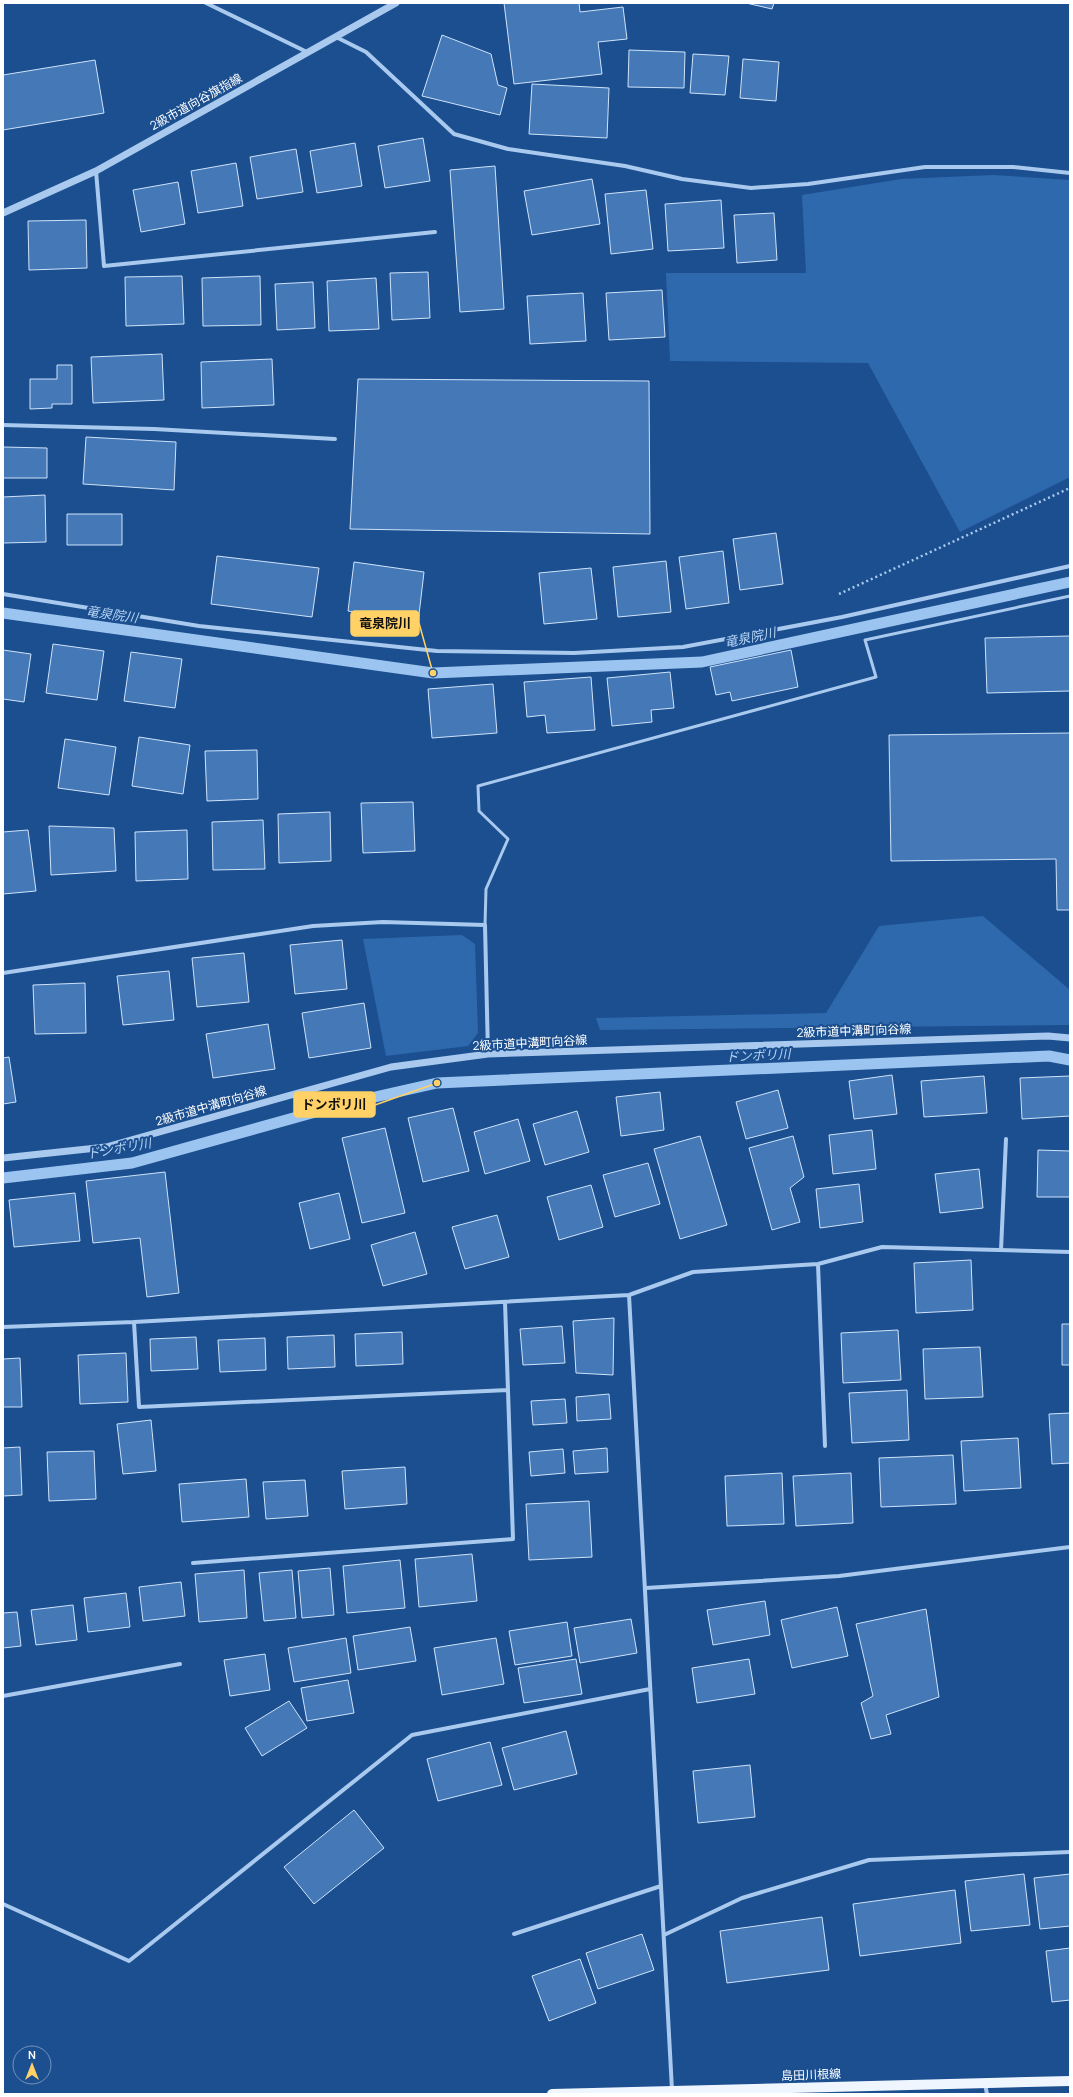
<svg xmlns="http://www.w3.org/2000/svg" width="1073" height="2097" viewBox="0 0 1073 2097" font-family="Manrope,'Noto Sans JP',sans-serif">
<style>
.green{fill:#2e69ad}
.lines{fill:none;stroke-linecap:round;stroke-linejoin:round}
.stream{stroke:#9cc4f0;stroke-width:11}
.building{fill:#4478b7;stroke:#cfe3fa}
.path{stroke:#a9c9ee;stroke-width:2.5;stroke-dasharray:2 3;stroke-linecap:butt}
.service{stroke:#a9c9ee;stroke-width:3}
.minor{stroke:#a9c9ee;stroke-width:4}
.tertiary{stroke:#a9c9ee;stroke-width:7}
.primary{stroke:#f0f6ff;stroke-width:10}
.labels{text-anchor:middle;stroke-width:4;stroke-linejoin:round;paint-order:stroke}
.street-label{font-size:12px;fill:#fff;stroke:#1b4f8f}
.water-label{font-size:13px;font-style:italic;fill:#b5d3f5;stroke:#1b4f8f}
.leader{fill:none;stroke:#ffd166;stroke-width:1.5}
.callout-dot{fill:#ffd166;stroke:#1b4f8f;stroke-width:1.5}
.callout{fill:#ffd166;stroke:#ffd166;stroke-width:1.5}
.callout-label{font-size:13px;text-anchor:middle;font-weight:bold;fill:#111}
</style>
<rect width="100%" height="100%" fill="#1b4f8f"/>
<path class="green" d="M993,175L1070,180V477L960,532L868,363L670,361L666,273H806L802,195L901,179Z
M983,916L1070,990V1025L600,1030L596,1018L826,1013L879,926Z
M462,935L475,944L478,1033L468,1046L386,1056L363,939Z"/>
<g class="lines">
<path class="stream" d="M3,613L433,673L702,662L1070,582
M3,1178L132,1163L344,1104L437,1083L1049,1056L1070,1060"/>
</g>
<path class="building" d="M504,3H579L580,12L623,7L627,39L598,42L602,74L514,84Z
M746,3H774L772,9Z
M442,35L491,54L498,85L507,88L500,115L422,96Z
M629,50L685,52L684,88L628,87Z
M693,54L729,56L725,95L690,93Z
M743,59L779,62L776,101L740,98Z
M95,60L104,113L3,130V75Z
M532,84L609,88L607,138L529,134Z
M423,138L430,181L385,188L378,146Z
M355,143L362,186L317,193L310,151Z
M296,149L303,192L257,199L250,157Z
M236,163L243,206L198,213L191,171Z
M495,166L504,309L460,312L450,170Z
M592,179L600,224L532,235L524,191Z
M178,182L185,224L141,232L133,190Z
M646,190L653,249L611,254L605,194Z
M721,200L724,248L668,251L665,204Z
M774,213L777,260L737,263L734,215Z
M86,220L87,268L29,270L28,221Z
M428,272L430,318L392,320L390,273Z
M182,276L184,324L126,326L125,277Z
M260,276L261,325L203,326L202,278Z
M376,278L379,329L329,331L327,281Z
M313,282L315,328L277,330L275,284Z
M662,290L665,337L609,340L606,293Z
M583,293L586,341L530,344L527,296Z
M162,354L164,400L93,403L91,357Z
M272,359L274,405L202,408L201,362Z
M57,365H72V404H52V408L30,409V379H57Z
M358,379L649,381L650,534L350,529Z
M86,437L176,442L174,490L83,484Z
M3,447L47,448V478H3Z
M45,495L46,542L3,543V497Z
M67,514H122V545H67Z
M776,533L783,584L740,590L733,539Z
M723,551L729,603L686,609L679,557Z
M217,556L319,568L312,617L211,604Z
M666,561L671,612L618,617L613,567Z
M354,562L424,572L418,623L348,611Z
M591,568L597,619L544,624L539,573Z
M1070,636V691L987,693L985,638Z
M53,644L104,651L97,700L46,693Z
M3,650L31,654L24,702L3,699Z
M791,650L798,687L732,701L730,692L716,695L710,667Z
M131,652L182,659L175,708L124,701Z
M670,672L674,708L651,710L652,722L612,726L607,678Z
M591,677L595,730L547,733L545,715L527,717L524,682Z
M493,684L497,733L432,738L428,689Z
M1070,733V910H1057L1056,859L891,861L889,735Z
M139,737L190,745L183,794L132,786Z
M65,739L116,747L109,795L58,788Z
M257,750L258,799L207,801L205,751Z
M413,802L415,851L363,853L361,803Z
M330,812L331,861L279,863L278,814Z
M263,820L265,869L213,870L212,822Z
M49,826L114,828L116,871L51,875Z
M28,830L36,891L3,894V832Z
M187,830L188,879L136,881L135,832Z
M342,940L347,989L295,994L290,945Z
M244,953L249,1002L197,1007L192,958Z
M169,971L174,1020L123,1025L117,976Z
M85,983L86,1033L35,1034L33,985Z
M364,1003L371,1048L309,1058L302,1013Z
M268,1024L275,1069L213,1078L206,1034Z
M9,1057L16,1102L3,1104V1058Z
M892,1075L897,1114L854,1119L849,1081Z
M984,1076L987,1113L924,1117L921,1081Z
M1070,1076V1116L1022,1119L1020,1078Z
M778,1090L788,1128L746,1139L736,1102Z
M660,1092L664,1130L621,1136L616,1097Z
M453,1108L469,1171L423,1182L408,1118Z
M577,1111L589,1152L545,1165L533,1124Z
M518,1119L530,1161L485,1174L474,1132Z
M385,1128L405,1213L362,1223L342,1138Z
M872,1130L876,1169L833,1174L829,1135Z
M700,1136L727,1225L680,1239L654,1149Z
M793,1136L804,1177L790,1188L800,1222L772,1230L749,1148Z
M1038,1150L1070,1151V1197H1037Z
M648,1163L660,1204L615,1217L603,1175Z
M979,1169L983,1208L940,1213L935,1174Z
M165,1172L179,1293L147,1297L140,1238L93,1243L86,1181Z
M859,1184L863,1222L820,1228L816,1189Z
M591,1185L603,1227L559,1240L547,1197Z
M75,1193L80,1241L14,1247L9,1200Z
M339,1193L350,1239L310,1249L299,1203Z
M497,1215L509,1257L465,1269L452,1227Z
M415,1232L427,1274L383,1286L371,1245Z
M971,1260L973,1310L916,1313L914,1263Z
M614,1318L613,1375L576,1373L573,1321Z
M1062,1324H1070V1365H1062Z
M562,1326L565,1363L523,1365L520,1329Z
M898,1330L901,1380L843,1383L841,1333Z
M402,1332L403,1364L356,1366L355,1334Z
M334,1335L335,1367L288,1369L287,1337Z
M196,1337L198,1369L151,1371L150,1339Z
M265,1338L266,1370L220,1372L218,1340Z
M980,1347L983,1397L925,1399L923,1349Z
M126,1353L128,1402L80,1404L78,1355Z
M20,1358L22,1407H3V1359Z
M907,1390L909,1440L852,1443L849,1393Z
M609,1394L611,1419L577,1421L576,1397Z
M565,1399L567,1423L533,1425L531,1401Z
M1070,1413V1463L1052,1464L1049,1414Z
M151,1420L156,1471L123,1474L117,1424Z
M1018,1438L1021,1488L964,1491L961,1441Z
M20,1447L22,1495L3,1496V1448Z
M607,1448L608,1472L575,1474L573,1451Z
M563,1449L565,1473L531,1476L529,1452Z
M94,1451L96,1499L49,1501L47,1452Z
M953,1455L956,1504L881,1507L879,1458Z
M405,1467L407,1504L345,1509L342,1471Z
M782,1473L784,1524L727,1526L725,1476Z
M851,1473L853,1523L796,1526L793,1476Z
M246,1479L249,1517L182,1522L179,1484Z
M305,1480L308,1516L266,1519L263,1482Z
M589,1501L592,1557L529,1560L526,1504Z
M472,1554L477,1601L419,1607L415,1559Z
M400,1560L405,1608L347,1613L343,1566Z
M330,1568L334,1615L302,1618L298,1571Z
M244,1570L247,1618L199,1622L195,1574Z
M292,1570L296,1618L264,1621L259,1573Z
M181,1582L185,1616L143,1621L139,1587Z
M126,1593L130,1627L88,1632L84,1598Z
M765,1601L770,1635L713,1645L707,1610Z
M73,1605L77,1640L36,1645L31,1610Z
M837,1607L848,1656L792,1668L781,1620Z
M926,1609L939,1697L886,1715L891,1734L871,1739L861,1703L873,1696L856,1624Z
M17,1612L21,1646L3,1648V1613Z
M631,1619L637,1653L580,1663L574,1628Z
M567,1622L572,1656L515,1665L509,1631Z
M410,1627L416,1661L358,1670L353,1636Z
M346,1638L351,1673L294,1682L288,1648Z
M496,1638L504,1684L442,1695L434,1648Z
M265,1654L270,1690L230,1696L224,1660Z
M576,1659L582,1694L524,1703L518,1668Z
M749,1659L755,1694L697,1703L692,1668Z
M348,1680L354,1713L307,1721L301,1688Z
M289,1701L307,1728L262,1756L245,1728Z
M566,1731L577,1774L514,1790L502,1748Z
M490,1742L502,1785L438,1801L427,1759Z
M750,1765L755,1817L698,1823L693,1771Z
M354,1810L384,1848L314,1904L284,1867Z
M1024,1874L1030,1925L971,1931L965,1881Z
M1070,1874V1926L1040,1929L1034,1878Z
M955,1890L961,1943L860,1956L853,1904Z
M822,1917L829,1970L727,1983L720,1931Z
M642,1934L654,1970L598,1989L586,1953Z
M1070,1948V2000L1052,2002L1046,1951Z
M580,1959L596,2003L549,2021L532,1976Z"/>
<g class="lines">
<path class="path" d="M839,594L1070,488"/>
<path class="service" d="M485,925L486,889L508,839L479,811L478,786L876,677L865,640L1070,596"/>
<path class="minor" d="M206,3L307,52
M336,37L366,52L454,134L508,149L625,166L682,179L751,188L808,184L925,167H1013L1070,173
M96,171L104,266L435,232
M3,425L154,429L335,439
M3,594L199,626L437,651L574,653L683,647L842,617L1070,566
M3,973L313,926L383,922L485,925L488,1054
M1001,1250L1006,1139
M818,1264L825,1446
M629,1295L672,2090
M134,1322L139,1407L508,1390
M3,1327L134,1322L629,1295L693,1272L818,1264L882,1247L1070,1252
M193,1563L513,1539L505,1302
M646,1588L839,1576L1070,1547
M3,1696L180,1664
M3,1904L129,1961L412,1735L650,1689
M514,1934L661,1886
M664,1935L742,1898L869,1860L1070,1852
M985,2084L987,2094"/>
<path class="tertiary" d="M3,213L96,171L396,3
M3,1158L106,1147L391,1067L488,1054L1048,1036L1070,1038"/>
<path class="primary" d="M552,2094L1070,2081"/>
</g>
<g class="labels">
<g class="street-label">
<text transform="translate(196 102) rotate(-29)" y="4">2級市道向谷旗指線</text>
<text transform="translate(854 1031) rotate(-2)" y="4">2級市道中溝町向谷線</text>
<text transform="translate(530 1043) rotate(-3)" y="4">2級市道中溝町向谷線</text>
<text transform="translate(211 1106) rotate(-16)" y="4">2級市道中溝町向谷線</text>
<text transform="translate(811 2075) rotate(-2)" y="4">島田川根線</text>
</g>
<g class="water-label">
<text transform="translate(112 614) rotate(8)" y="5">竜泉院川</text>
<text transform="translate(750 637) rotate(-12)" y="5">竜泉院川</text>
<text transform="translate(758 1055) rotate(-3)" y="5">ドンボリ川</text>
<text transform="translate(119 1148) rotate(-10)" y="5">ドンボリ川</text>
</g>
</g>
<path class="leader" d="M433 673L419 623M437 1083L375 1105"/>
<g class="callout-dot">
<circle cx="433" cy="673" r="4"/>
<circle cx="437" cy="1083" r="4"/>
</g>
<g class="callout">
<rect x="351" y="611" width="68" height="25" rx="4"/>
<rect x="294" y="1092" width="81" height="25" rx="4"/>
</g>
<g class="callout-label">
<text x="385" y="628">竜泉院川</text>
<text x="334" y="1109">ドンボリ川</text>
</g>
<rect width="1073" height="2097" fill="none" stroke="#ffffff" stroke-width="8"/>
<g transform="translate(32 2065)"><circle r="19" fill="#1b4f8f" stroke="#7695bc"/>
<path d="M0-3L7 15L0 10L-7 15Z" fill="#ffd166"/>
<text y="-6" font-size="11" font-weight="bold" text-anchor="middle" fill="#ffffff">N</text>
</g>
</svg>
